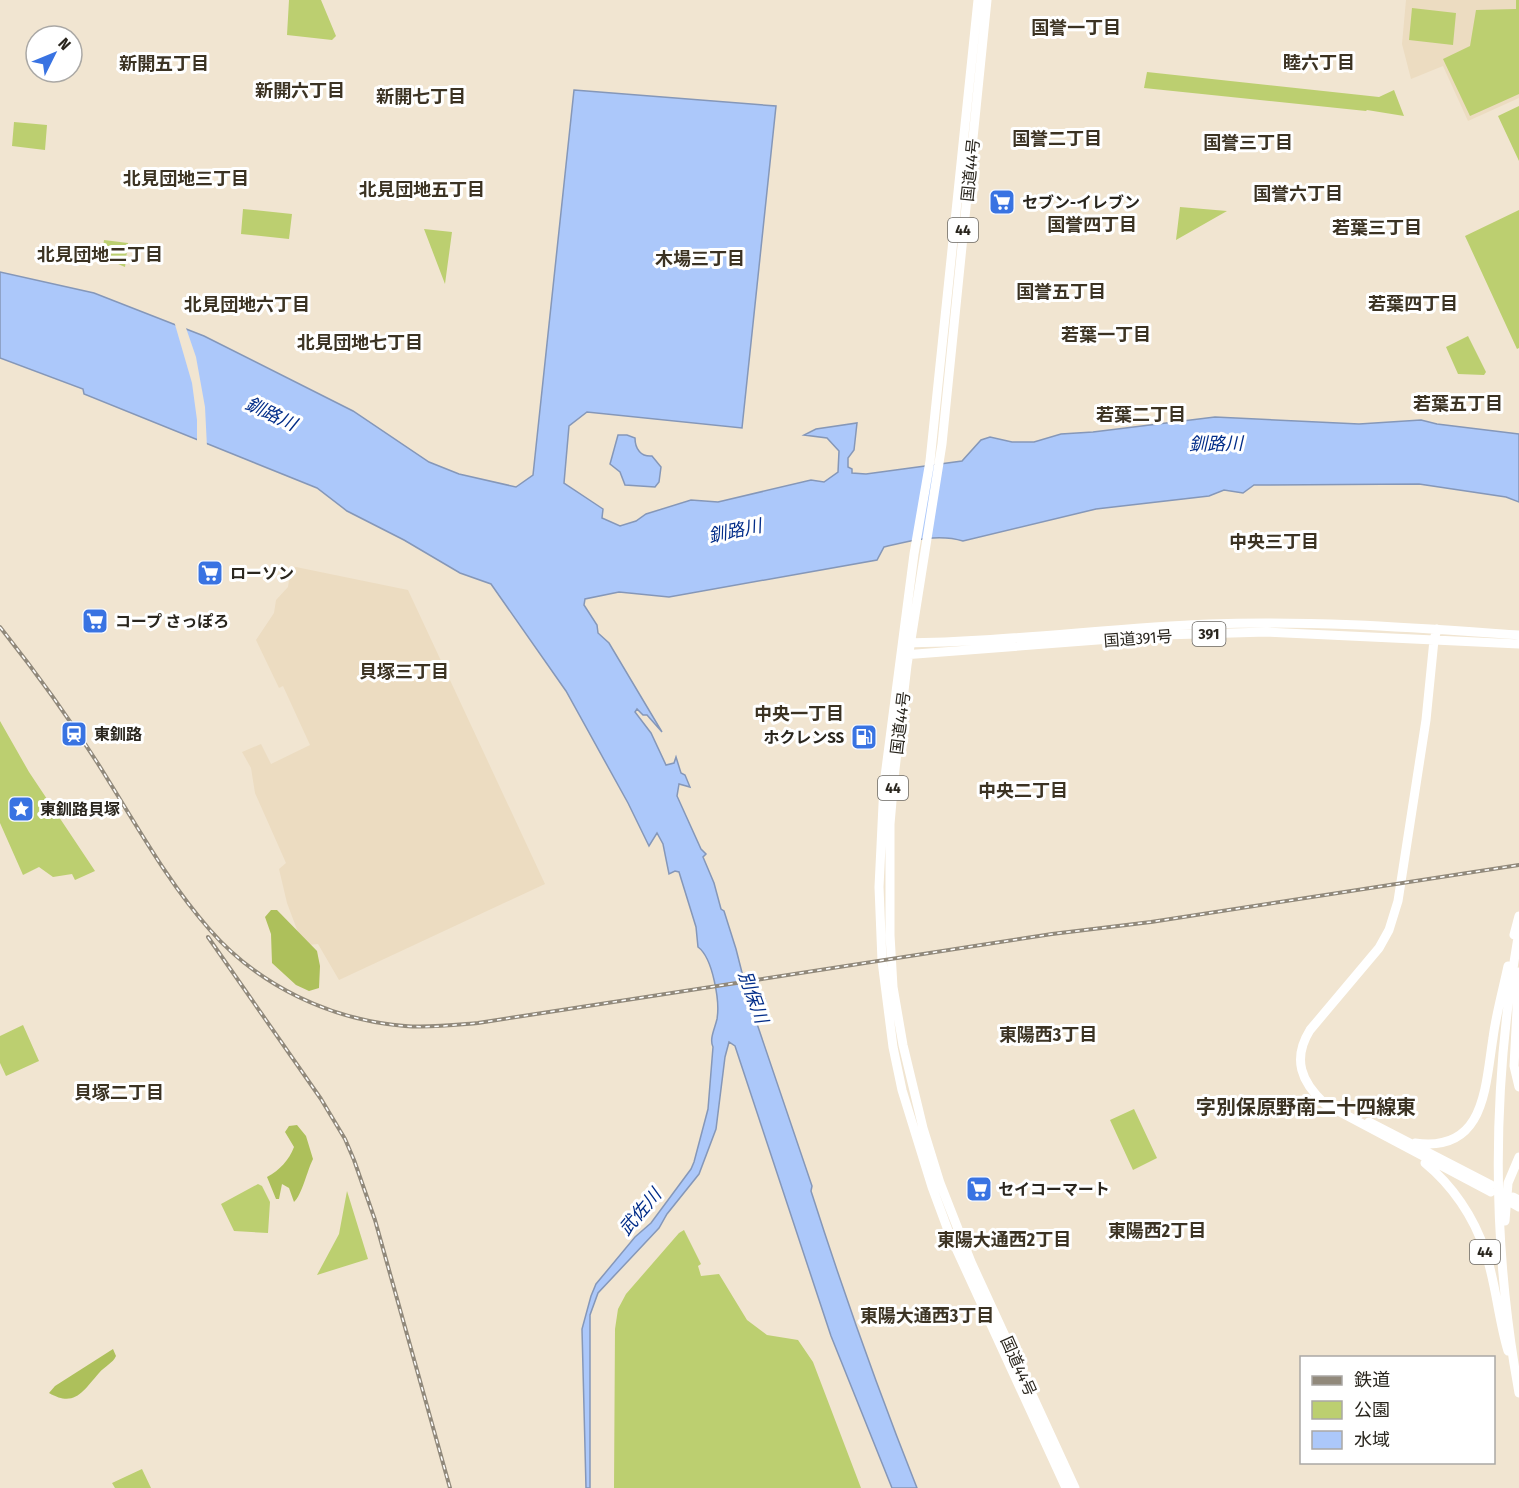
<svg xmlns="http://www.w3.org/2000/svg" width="1519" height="1488" viewBox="0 0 1519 1488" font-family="'Fira Sans Condensed','Noto Sans JP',sans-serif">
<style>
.built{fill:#ecdcc1}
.green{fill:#bccf70}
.forest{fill:#adc05b}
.water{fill:#acc8fa;stroke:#8597b8;stroke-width:1.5}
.pier{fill:#f1e5d1}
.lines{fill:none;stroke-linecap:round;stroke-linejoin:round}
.highway{stroke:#fff;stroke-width:9}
.rail-casing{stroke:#91897b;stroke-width:4}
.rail{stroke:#fff;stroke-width:1.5;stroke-dasharray:4.5;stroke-linecap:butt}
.labels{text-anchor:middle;stroke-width:6;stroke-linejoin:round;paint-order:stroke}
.shield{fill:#fff;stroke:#6a6762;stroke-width:1.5}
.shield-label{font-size:15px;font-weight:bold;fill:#2a261e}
.street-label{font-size:16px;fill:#2a261e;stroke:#fff}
.poi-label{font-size:16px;font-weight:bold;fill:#2a261e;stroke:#fff;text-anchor:start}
.neighbourhood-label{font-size:18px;font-weight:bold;fill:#3c3323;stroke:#fff}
.water-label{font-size:18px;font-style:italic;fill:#012c88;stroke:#fff}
.quarter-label{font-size:20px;font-weight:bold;fill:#3c3323;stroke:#fff}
</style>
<rect width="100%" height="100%" fill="#f1e5d1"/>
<path class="built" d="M1406,0H1519V98L1468,121L1443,66L1411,79L1402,44Z
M291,566L408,590L545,884L339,980L318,944L308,945L299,935L287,903L279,869L286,863L255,793L251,768L242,752L261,744L271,764L310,745L283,686L279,688L256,640L274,613L276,600L288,587Z"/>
<path class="green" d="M289,0H321L336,36L332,40L287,35Z
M1516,0H1519V94L1470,116L1443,59L1470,46L1476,10L1516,9Z
M1412,8L1456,13L1453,45L1409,40Z
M1147,72L1379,97L1394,90L1404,116L1367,110L1366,111L1144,88Z
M1519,106V161L1498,116Z
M14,122L47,125L45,150L12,146Z
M1180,207L1227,211L1176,240Z
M243,209L292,214L289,239L241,234Z
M1519,210V348L1517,349L1465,236Z
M424,229L452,232L445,284Z
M104,240L128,243L125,267L102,257Z
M1468,336L1486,372L1484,375L1458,374L1446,347Z
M0,721L29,772L95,871L75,880L72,874L53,877L39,867L23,875L0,823Z
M23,1025L39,1061L6,1076L0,1063V1036Z
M1134,1109L1157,1158L1133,1170L1110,1120Z
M258,1184L262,1186L270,1202L268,1233L234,1231L221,1204Z
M347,1191L368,1259L317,1275L339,1234Z
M684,1230L701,1264L698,1266L701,1276L719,1274L747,1320L767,1335L798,1340L813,1362L861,1488H614L615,1329L618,1309L626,1294L679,1233Z
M142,1469L151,1488H115L112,1483Z"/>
<path class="forest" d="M271,910H277L317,951L320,966L319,988L309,991L296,985L272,963L271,934L265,917Z
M297,1125L306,1136L313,1159C307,1171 302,1195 294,1202L289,1188L282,1184L279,1199H276L267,1177C280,1170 289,1160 294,1147L285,1132L289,1126Z
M113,1349L116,1356C113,1363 105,1366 99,1373C83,1391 75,1408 49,1393L55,1386Z"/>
<path class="water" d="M574,90L776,106L742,428L587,412L569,426L564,483L603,509L602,518L620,526L636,521L646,514L691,500L718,502L811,480L824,482L838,472L839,451L827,438L804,435L816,429L857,423L854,450L848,458V467L852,469V473L866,474L962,461L981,440L990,437L1012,442H1034L1061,434L1093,432L1215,417L1359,424L1421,420L1437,424L1519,434V502L1506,497L1419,484L1254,485L1243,493L1224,490L1209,496L1096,509L963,541C938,533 909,541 884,547L877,560L669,597L619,592L585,599L584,605L597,625L598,633L609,643L662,732L647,715H643L637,709L635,712L651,733L666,765L674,763L676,757L681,773L685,775L690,787L679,784L677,796L701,849L706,854L703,857L714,883L721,909L724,911L736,949L750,1004L765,999L766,1003L752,1009L812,1186L811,1191C843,1291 878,1390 917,1488H892L831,1336L735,1046L729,1042L725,1057L716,1129L699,1174L667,1214L659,1228L598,1293L590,1315V1488H586L582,1329L591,1296L596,1284L635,1237L651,1223L691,1169L694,1162L708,1109L713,1047C709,1039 715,1028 717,1019C720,1002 713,958 698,947L696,927L679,872L675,871L669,874L663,844L657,833L649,846L628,803L566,691L491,584L460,573L404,540L347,511L317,488L84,394L83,389L0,358V272L94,293L204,336L353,411L429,462L459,474L516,487L533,475Z
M618,435H627L635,438C635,449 641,457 652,456L661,467L659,482L655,487L625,485L620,472L610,464Z"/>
<path class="pier" d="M174,321L185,325L196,357L205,407L207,447L197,443V420L192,383Z"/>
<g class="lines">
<path class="highway" d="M978,0L930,461L914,554L884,784L879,887L882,961L893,1047L902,1090L932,1187L949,1233L1066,1488
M987,0L942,444L907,665L894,778L890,824V935L893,987L903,1045L923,1128L940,1183L971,1262L1075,1488
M1437,629L1434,640L1426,720L1398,901L1389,930L1379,948L1310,1030C1292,1059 1301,1082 1325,1104L1491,1192
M904,643C1006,642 1108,628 1209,624C1313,620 1416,628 1519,635
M903,655L1163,635L1267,632L1519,644
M1519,931C1492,1084 1491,1240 1519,1393
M1514,935L1519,916
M1519,972L1514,1066L1519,1087
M1369,1122L1491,1185
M1415,1143C1485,1153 1485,1088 1493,1038C1496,1014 1503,990 1508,966
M1425,1163C1452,1185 1474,1217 1485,1251C1496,1283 1498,1318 1508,1351
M1513,1197L1519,1200
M1512,1203L1519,1207
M1505,1221L1508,1183L1519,1157"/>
<g class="rail-casing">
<path id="rail" d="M0,627C39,676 77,729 110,783C141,833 171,886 210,930C259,986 331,1020 405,1026C430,1028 454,1025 478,1023L1052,934L1151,922L1519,865
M208,937L321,1099L345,1139L354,1160L375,1220L450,1488"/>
</g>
<use href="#rail" class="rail"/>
</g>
<defs>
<g id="supermarket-square" transform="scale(1.35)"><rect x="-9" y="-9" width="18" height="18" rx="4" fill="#3973e2" stroke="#fff"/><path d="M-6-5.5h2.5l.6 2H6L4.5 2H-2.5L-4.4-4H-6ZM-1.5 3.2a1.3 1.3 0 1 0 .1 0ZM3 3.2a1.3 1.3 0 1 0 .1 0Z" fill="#fff"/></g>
<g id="station-square" transform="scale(1.35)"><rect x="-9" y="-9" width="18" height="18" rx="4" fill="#3973e2" stroke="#fff"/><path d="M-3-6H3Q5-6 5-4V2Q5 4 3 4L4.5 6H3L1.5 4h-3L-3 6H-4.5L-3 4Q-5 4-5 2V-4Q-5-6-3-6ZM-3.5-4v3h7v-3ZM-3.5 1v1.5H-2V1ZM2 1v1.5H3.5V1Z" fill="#fff"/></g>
<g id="fuel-square" transform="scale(1.35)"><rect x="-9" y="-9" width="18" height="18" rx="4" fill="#3973e2" stroke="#fff"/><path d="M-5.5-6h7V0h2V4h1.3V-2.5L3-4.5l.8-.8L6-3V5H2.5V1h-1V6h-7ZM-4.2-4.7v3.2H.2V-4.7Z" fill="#fff"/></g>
<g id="sight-square" transform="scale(1.35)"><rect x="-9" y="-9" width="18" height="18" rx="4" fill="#3973e2" stroke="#fff"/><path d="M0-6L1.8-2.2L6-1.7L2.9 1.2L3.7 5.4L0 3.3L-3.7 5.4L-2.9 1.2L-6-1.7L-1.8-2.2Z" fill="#fff"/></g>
</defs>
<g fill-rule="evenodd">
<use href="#supermarket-square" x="1002" y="202"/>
<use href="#supermarket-square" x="210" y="573"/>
<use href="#supermarket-square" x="95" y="621"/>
<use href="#station-square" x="74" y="734"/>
<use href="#fuel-square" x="864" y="737"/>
<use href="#sight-square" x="21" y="809"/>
<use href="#supermarket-square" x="979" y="1189"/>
</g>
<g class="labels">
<g class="shield">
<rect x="948" y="218" width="30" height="24" rx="4.5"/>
<rect x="1192.5" y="622" width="33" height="24" rx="4.5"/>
<rect x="878" y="776" width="30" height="24" rx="4.5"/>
<rect x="1470" y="1240" width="30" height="24" rx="4.5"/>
</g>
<g class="shield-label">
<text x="963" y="235">44</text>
<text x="1209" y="639">391</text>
<text x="893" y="793">44</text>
<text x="1485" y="1257">44</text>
</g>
<g class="street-label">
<text transform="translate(970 170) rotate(-84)" y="6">国道44号</text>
<text transform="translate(1138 638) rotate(-4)" y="6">国道391号</text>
<text transform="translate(900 723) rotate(-83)" y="6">国道44号</text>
<text transform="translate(1019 1366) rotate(66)" y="6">国道44号</text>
</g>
<g class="poi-label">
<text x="1022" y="208">セブン-イレブン</text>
<text x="230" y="579">ローソン</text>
<text x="115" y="627">コープ さっぽろ</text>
<text x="94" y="740">東釧路</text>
<text x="844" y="743" text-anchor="end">ホクレンSS</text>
<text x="40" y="815">東釧路貝塚</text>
<text x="998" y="1195">セイコーマート</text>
</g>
<g class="neighbourhood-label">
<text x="1076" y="34">国誉一丁目</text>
<text x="1319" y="69">睦六丁目</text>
<text x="164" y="70">新開五丁目</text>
<text x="300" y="97">新開六丁目</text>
<text x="421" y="103">新開七丁目</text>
<text x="1057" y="145">国誉二丁目</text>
<text x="1248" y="149">国誉三丁目</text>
<text x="186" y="185">北見団地三丁目</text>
<text x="422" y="196">北見団地五丁目</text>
<text x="1298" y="200">国誉六丁目</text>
<text x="1092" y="231">国誉四丁目</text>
<text x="1377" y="234">若葉三丁目</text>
<text x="100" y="261">北見団地二丁目</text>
<text x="700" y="265">木場三丁目</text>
<text x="1061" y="298">国誉五丁目</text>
<text x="1413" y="310">若葉四丁目</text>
<text x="247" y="311">北見団地六丁目</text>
<text x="1106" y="341">若葉一丁目</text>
<text x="360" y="349">北見団地七丁目</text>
<text x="1458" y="410">若葉五丁目</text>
<text x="1141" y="421">若葉二丁目</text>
<text x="1274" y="548">中央三丁目</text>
<text x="404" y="678">貝塚三丁目</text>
<text x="799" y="720">中央一丁目</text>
<text x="1023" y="797">中央二丁目</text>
<text x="1048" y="1041">東陽西3丁目</text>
<text x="119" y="1099">貝塚二丁目</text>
<text x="1157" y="1237">東陽西2丁目</text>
<text x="1004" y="1246">東陽大通西2丁目</text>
<text x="927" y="1322">東陽大通西3丁目</text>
</g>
<g class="water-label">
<text transform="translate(271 414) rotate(25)" y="6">釧路川</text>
<text transform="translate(1216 444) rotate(-1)" y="6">釧路川</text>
<text transform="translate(735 531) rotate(-12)" y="6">釧路川</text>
<text transform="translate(753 997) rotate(70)" y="6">別保川</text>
<text transform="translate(640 1212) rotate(-50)" y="6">武佐川</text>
</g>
<g class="quarter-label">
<text x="1306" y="1114">字別保原野南二十四線東</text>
</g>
</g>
<rect x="1300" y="1356" width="195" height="108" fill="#ffffff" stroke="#aaa8a5" stroke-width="1.5"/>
<rect x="1312" y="1376" width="30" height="9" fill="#91897b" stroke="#aaa8a5" stroke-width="1.5"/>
<text x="1354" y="1386" font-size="18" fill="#2a261e">鉄道</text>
<rect x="1312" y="1401" width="30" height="18" fill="#bccf70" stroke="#aaa8a5" stroke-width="1.5"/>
<text x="1354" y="1416" font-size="18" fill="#2a261e">公園</text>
<rect x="1312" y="1431" width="30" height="18" fill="#acc8fa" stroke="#aaa8a5" stroke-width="1.5"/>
<text x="1354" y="1446" font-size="18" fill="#2a261e">水域</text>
<g transform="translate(54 54) rotate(47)"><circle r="28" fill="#ffffff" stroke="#aaa8a5" stroke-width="1.5"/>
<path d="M0-4.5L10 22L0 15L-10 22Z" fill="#3973e2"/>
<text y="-9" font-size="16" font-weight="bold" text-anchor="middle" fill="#2a261e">N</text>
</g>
</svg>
